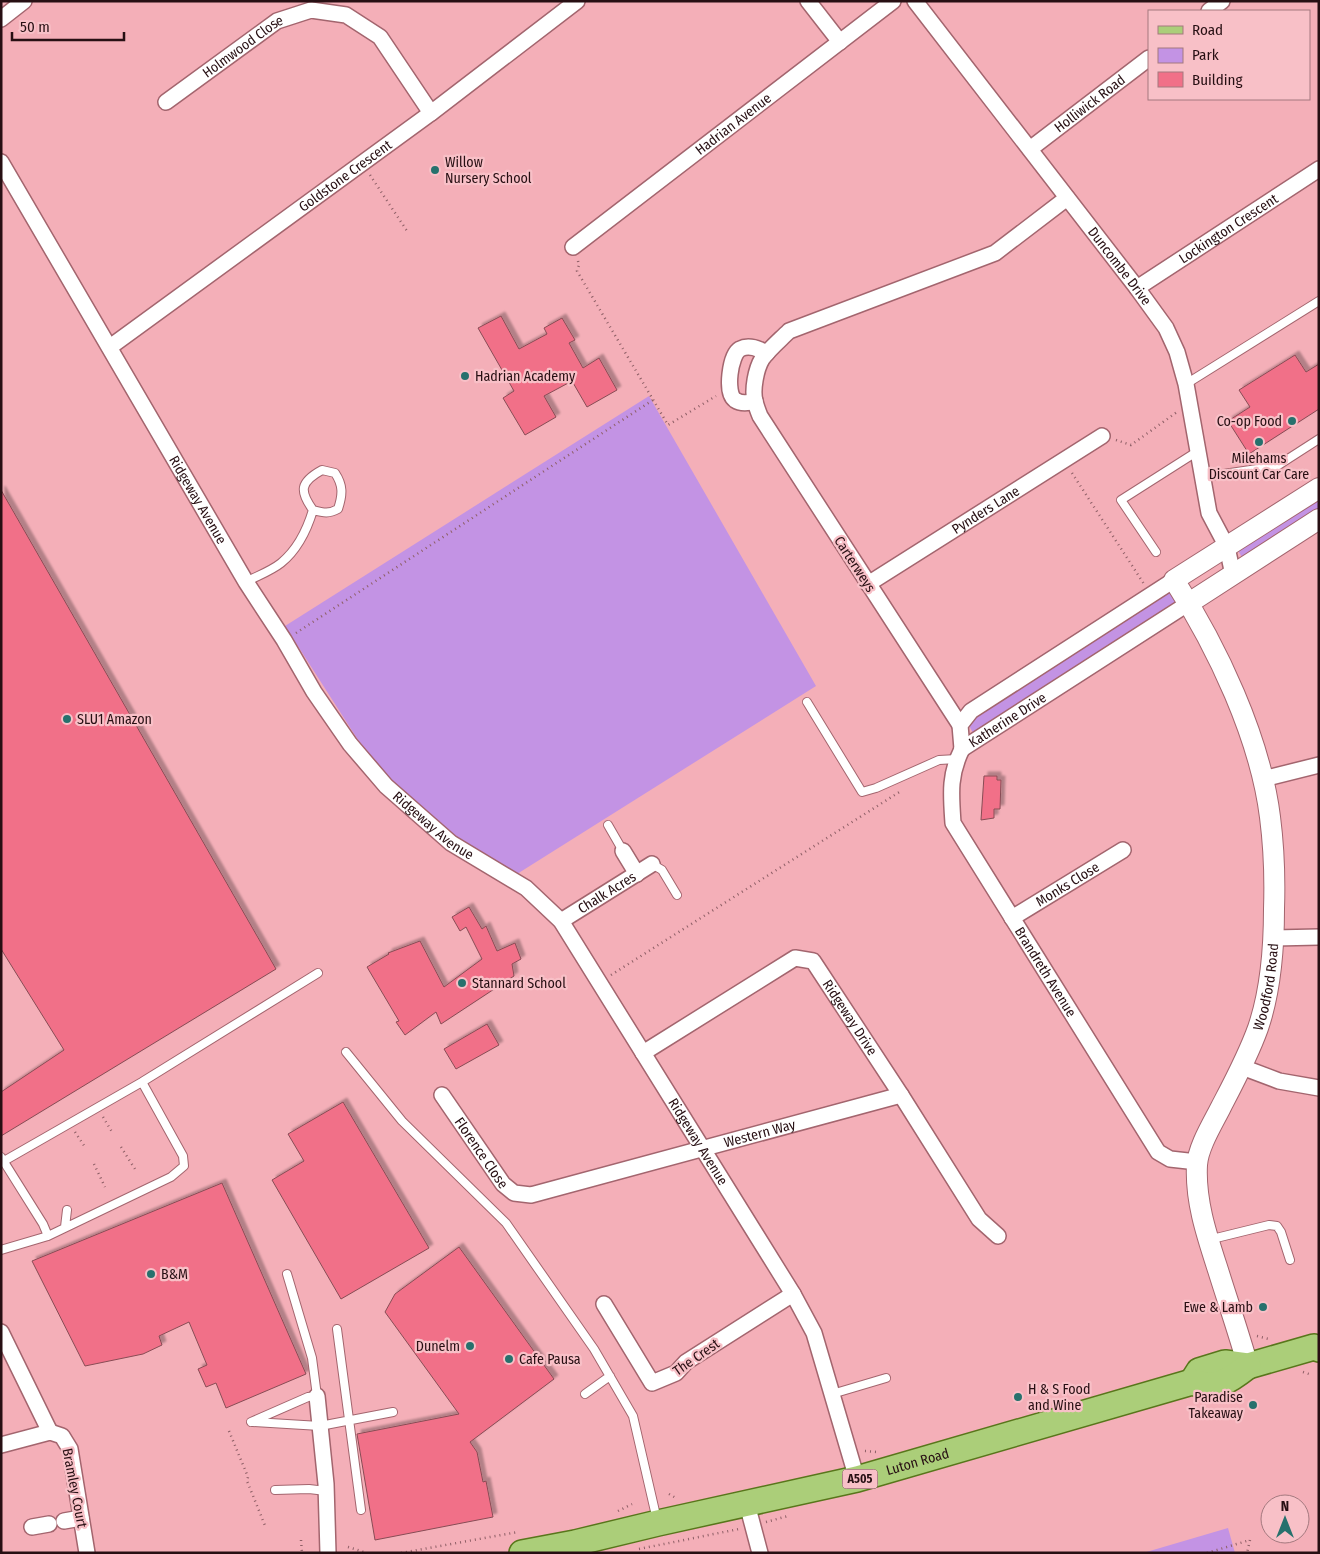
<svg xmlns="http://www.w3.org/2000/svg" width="1320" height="1554" viewBox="0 0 1320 1554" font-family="'Fira Sans Condensed',sans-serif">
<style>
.green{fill:#c393e4}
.building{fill:#f17088;stroke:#884c55;filter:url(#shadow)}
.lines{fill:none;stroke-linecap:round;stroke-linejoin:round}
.service-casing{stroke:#a3656e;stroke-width:10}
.minor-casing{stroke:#a3656e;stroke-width:18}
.tertiary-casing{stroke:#a3656e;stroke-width:22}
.primary-casing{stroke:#58761b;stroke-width:28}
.path{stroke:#8e5f66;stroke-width:2.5;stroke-dasharray:1 4;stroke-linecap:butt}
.service{stroke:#fff;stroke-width:8}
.minor{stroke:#fff;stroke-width:15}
.tertiary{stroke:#fff;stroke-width:20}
.primary{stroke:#abce79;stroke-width:25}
.poi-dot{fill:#27716d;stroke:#f8c0c7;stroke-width:2}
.labels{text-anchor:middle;stroke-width:4.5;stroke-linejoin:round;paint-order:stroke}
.shield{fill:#f8c0c7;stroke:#664449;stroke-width:1}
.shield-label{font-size:12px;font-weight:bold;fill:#270f13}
.street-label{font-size:14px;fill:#270f13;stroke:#f8c0c7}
.poi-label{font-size:14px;fill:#270f13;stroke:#f8c0c7;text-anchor:start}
</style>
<defs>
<filter id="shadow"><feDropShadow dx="4" dy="-4" stdDeviation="1" flood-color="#0004"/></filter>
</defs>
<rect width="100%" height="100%" fill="#f4afb8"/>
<path class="green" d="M649,396L816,686L517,874L453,836L397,787L358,740L285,626Z
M1319,496V511L1243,559L1237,549Z
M1170,591L1178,602L973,733L967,722Z
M1228,1528L1235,1553H1143Z"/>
<path class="building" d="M501,316L519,349L547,334L544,328L562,318L575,340L569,343L583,368L599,358L617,390L587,407L572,381L544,396L556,417L525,435L503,398L514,391L478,328Z
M1295,355L1306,372L1319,364V409L1249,454L1228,421L1250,407L1239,390Z
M1,490L276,969L1,1136V1092L64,1050L1,949Z
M984,776H997V780H1001L1000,809H994V818L981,820Z
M469,907L482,929L486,926L497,951L515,943L521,959L512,964L514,976L441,1024L436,1012L405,1035L396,1022L399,1021L367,967L389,954L388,953L420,941L444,987L482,959L466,927L460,931L452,917Z
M487,1024L499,1045L456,1069L444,1049Z
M343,1102L429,1248L341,1299L272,1180L304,1161L288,1134Z
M222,1183L306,1374L226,1408L216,1383L206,1387L198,1369L207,1365L189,1322L159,1336L162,1345L143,1354L85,1366L32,1261Z
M459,1247L554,1379L470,1442L477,1452L483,1482L486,1481L493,1517L375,1540L357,1434L459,1414L385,1312L395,1294Z"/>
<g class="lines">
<g class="service-casing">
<path id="service" d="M1186,384L1319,301
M1203,477L1277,466L1319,439
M1156,552L1121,500L1198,451
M246,582C257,576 271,571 281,563C297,550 307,530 313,510C299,491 300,482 322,470L335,473C343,485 343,494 338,509C329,514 324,513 313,510
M807,702L862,792L876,788L939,760L957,759
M608,825L623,851
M652,864L662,870L677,895
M346,1052L402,1121L506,1223L594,1349L633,1416L657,1520
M4,1161L142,1082L318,973
M65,1227L67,1210
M48,1236L171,1177L184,1166L183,1156L142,1082
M1208,1240L1269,1225L1277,1226L1281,1232L1290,1260
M1,1250L48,1236L43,1224L1,1157
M337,1329L361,1510
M585,1394L610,1376
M832,1394L886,1378
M251,1422L308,1397L317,1396L312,1358L287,1274
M253,1422L320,1426L393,1412
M275,1490L309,1489L326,1491"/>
</g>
<g class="minor-casing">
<g id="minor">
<path d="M808,1L840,42"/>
<path id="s1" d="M915,1L1137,288L1166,328L1177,352L1186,384L1209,513L1227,547L1233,575"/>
<path d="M1209,11L1222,1"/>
<path d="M1,19L24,1"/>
<path id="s2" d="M166,102L277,21L311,10L346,15L380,37L431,113"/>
<path id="s3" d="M1030,149L1149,58"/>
<path id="s4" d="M1,162L246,582L284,640L314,692L350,744L386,786L451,843L526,888L561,921L793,1294L814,1333L857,1479"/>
<path id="s5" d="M573,247L893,1"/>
<path id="s6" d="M1137,288L1319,169"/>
<path id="s7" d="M110,347L431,113L577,1"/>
<path d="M755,401C749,403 741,404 735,400C725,393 730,355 740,349C749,344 759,349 767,353"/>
<path id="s8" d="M868,584L1102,436"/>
<path d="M960,725L760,416C758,411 756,406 755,401C752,390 756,369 762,359C769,349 780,340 789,331L995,253L1067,198"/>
<path id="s9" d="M962,749C949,775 951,794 953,823L1158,1152L1170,1159L1197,1162"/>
<path d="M962,749L960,725L971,711L1174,580"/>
<path id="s10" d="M962,749L1189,603"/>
<path d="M1263,779L1319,765"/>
<path d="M623,851L637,874"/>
<path id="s11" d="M1012,918L1123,850"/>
<path id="s12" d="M561,921L652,864"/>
<path d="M1274,938L1319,937"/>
<path id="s13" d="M643,1053L795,958L813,961L901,1095L979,1219L998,1236"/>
<path d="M1242,1067L1279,1081L1319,1088"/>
<path id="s14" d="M442,1095L503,1184L514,1193L531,1195L901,1095"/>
<path d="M604,1304L652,1383L676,1373L686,1362L793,1294"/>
<path d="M1,1332L50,1432"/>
<path d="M317,1396L326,1484L328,1553"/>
<path d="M1,1445L50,1432L62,1436L70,1449L87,1553"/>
<path d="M747,1504L760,1553"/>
<path d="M64,1521L81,1518"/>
<path d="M32,1527L49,1524"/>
</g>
</g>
<g class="tertiary-casing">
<g id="tertiary">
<path d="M1189,603L1319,519"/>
<path id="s15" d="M1248,1366C1239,1334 1228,1302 1218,1270C1207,1236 1195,1201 1197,1165C1198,1147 1213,1123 1221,1107C1234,1082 1248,1056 1258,1028C1271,990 1274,949 1274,909C1275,879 1274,848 1270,817C1260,737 1217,647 1174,580L1319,488"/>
</g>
</g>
<g class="primary-casing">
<g id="primary">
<path d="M1192,1382L1199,1371L1225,1363L1248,1366L1314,1347L1319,1349"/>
<path id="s16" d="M522,1553L575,1543L658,1523L857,1479L1192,1382C1217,1390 1229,1381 1248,1366"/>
</g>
</g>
<path class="path" d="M370,175L407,231
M578,261L579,265L577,271L668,425L716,396
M1116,440L1131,445L1177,412
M1072,473L1144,584
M296,633L653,400
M611,975L901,791V790
M103,1117L112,1132
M75,1132L85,1147
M121,1147L135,1169
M94,1164L105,1187
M1257,1336L1269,1339
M1303,1372L1312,1375
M229,1431L248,1477L247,1481L266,1528
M865,1451L877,1452
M669,1494L676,1498
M618,1511L632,1504
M766,1522L788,1516
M301,1540L302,1553
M348,1547L367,1553
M639,1549L739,1529
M401,1553L518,1532
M1207,1553L1250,1540L1247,1553"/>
<use href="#service" class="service"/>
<use href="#minor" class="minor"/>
<use href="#tertiary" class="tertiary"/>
<use href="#primary" class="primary"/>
</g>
<g class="poi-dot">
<circle cx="435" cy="170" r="5"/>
<circle cx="465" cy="376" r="5"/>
<circle cx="1292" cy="421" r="5"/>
<circle cx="1259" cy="442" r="5"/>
<circle cx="67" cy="719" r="5"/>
<circle cx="462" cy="983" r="5"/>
<circle cx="151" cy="1274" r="5"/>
<circle cx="1263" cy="1307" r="5"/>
<circle cx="470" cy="1346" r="5"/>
<circle cx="509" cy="1359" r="5"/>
<circle cx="1018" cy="1397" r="5"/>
<circle cx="1253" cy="1405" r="5"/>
</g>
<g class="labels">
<rect class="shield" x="842.5" y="1469.5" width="35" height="19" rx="4"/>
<g class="shield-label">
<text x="860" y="1483">A505</text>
</g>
<g class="street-label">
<text dy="5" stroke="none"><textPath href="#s2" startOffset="95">Holmwood Close</textPath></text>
<text dy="5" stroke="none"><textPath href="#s3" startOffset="75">Holliwick Road</textPath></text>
<text dy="5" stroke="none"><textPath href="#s5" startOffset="202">Hadrian Avenue</textPath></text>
<text dy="5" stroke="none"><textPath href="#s7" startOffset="291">Goldstone Crescent</textPath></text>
<text dy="5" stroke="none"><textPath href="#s6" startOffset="109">Lockington Crescent</textPath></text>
<text dy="5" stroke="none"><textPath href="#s1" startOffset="335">Duncombe Drive</textPath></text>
<text dy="5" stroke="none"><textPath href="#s4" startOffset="391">Ridgeway Avenue</textPath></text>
<text dy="5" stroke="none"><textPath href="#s8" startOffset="139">Pynders Lane</textPath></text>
<text transform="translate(855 564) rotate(57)" y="5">Carterweys</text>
<text dy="5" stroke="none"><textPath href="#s10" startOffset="54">Katherine Drive</textPath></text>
<text dy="5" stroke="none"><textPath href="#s4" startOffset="796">Ridgeway Avenue</textPath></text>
<text dy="5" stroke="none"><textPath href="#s11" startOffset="65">Monks Close</textPath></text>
<text dy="5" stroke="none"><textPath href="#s12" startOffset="54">Chalk Acres</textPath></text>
<text dy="5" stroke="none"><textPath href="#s9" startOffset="251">Brandreth Avenue</textPath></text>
<text dy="5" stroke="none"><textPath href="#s15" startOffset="401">Woodford Road</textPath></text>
<text dy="5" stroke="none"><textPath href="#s13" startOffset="265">Ridgeway Drive</textPath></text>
<text dy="5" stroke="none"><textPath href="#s14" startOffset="376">Western Way</textPath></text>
<text dy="5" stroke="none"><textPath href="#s4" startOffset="1216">Ridgeway Avenue</textPath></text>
<text dy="5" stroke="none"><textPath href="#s14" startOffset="70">Florence Close</textPath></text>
<text transform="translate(696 1357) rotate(-35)" y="5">The Crest</text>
<text dy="5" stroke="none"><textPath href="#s16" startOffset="406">Luton Road</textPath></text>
<text transform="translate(75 1488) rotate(79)" y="5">Bramley Court</text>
</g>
<g class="poi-label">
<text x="445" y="167">Willow<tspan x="445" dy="16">Nursery School</tspan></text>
<text x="475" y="381">Hadrian Academy</text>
<text x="1282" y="426" text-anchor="end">Co-op Food</text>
<text x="1259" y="463" text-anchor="middle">Milehams<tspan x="1259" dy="16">Discount Car Care</tspan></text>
<text x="77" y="724">SLU1 Amazon</text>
<text x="472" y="988">Stannard School</text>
<text x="161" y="1279">B&amp;M</text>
<text x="1253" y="1312" text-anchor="end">Ewe &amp; Lamb</text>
<text x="460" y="1351" text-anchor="end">Dunelm</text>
<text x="519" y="1364">Cafe Pausa</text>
<text x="1028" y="1394">H &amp; S Food<tspan x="1028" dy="16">and Wine</tspan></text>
<text x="1243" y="1402" text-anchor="end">Paradise<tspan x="1243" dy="16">Takeaway</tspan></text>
</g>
</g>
<rect width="1320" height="1554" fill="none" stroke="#270f13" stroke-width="5"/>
<rect x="1148" y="10" width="162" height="90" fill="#f8c0c7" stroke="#a4797f"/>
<rect x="1158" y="26" width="25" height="8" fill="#abce79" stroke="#a4797f"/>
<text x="1192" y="35" font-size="15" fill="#270f13">Road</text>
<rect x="1158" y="48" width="25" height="15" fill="#c393e4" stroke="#a4797f"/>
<text x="1192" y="60" font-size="15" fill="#270f13">Park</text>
<rect x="1158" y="72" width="25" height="15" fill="#f17088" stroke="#a4797f"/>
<text x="1192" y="85" font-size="15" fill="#270f13">Building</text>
<g transform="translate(1285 1519)"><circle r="24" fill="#f8c0c7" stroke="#a4797f"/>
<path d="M0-4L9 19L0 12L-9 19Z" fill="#27716d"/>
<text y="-8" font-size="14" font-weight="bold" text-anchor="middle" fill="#270f13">N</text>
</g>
<path d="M12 32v8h112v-8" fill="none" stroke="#270f13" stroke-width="2.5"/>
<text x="20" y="32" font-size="15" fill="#270f13" stroke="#f8c0c7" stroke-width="4" paint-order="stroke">50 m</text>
</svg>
